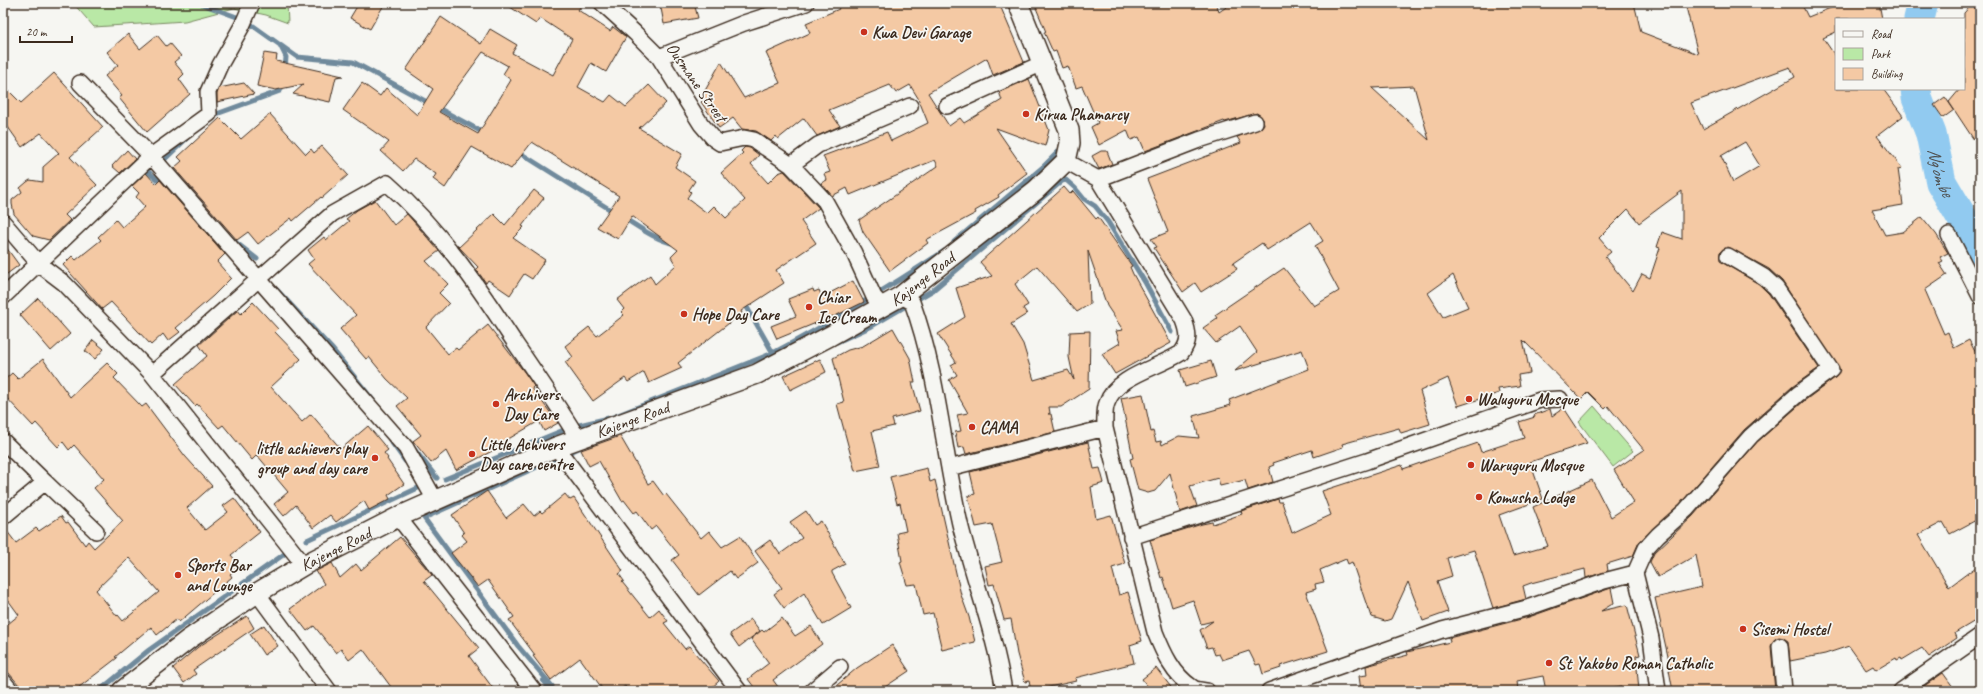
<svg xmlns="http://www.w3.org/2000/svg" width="1983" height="694" viewBox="0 0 1983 694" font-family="Caveat,sans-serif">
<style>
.green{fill:#b9e8a6;stroke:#7a8962}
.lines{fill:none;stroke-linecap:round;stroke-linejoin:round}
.stream{stroke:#6f8a9c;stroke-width:5}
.river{stroke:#91caf0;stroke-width:31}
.building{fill:#f4c9a4;stroke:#3b2a1e;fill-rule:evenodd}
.minor-casing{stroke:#3b2a1e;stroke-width:18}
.tertiary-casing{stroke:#3b2a1e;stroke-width:22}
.minor{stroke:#f6f6f2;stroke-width:15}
.tertiary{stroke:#f6f6f2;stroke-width:19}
.poi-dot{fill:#c8321e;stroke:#f6f6f2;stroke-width:1.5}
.labels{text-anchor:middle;stroke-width:3.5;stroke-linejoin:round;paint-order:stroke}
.poi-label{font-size:17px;font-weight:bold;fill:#3b2a1e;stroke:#f6f6f2;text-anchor:start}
.street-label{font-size:17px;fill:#3b2a1e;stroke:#f6f6f2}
.water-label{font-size:18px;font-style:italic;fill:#505252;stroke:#f6f6f2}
</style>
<rect width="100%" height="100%" fill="#f6f6f2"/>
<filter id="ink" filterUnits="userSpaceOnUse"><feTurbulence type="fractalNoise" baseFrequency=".025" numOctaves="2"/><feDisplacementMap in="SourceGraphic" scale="8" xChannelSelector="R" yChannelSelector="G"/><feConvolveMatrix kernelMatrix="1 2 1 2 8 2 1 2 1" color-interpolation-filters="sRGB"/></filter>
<g filter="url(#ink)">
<path class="green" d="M73,3H287L288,23L266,15L234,8L185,21L94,27Z
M1594,406L1633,451L1613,467L1579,422Z"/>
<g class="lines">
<path class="stream" d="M199,3L245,20L297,57L353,62L486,134
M280,45L286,57L285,70
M211,116L280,91L283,83
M517,151L614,212
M166,165L164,160L187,138
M142,166L163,185
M624,218C640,228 656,240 675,244
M194,219L223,249
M234,241L257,259
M954,242L1043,167L1063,147
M277,290L333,350L373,400
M837,342L870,327L933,290L1062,181L1066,180L1075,188L1084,199L1095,206L1108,222L1146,284L1172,332
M773,353C832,322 888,288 944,251
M390,440L405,461
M414,449L437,478
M445,479L571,427L613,417L773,353L744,302
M307,540L418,488
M543,681L551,691
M552,686L518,646L424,518L579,448
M99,691L149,650L290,550"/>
<g class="river">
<path d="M1919,19L1923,3"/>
<path id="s1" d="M1916,89L1917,98L1931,134L1941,182L1980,248"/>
</g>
</g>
<path class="building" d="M359,3H385L370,29L350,18Z
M504,3H583L578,10L610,31L613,27L626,37L606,72L591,63L578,87L605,102L611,95L626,107L649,85L666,103L639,128L682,154L675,167L695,181L689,190L691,192L687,198L707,213L714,206L726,218L745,200L721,173L743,153L741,151L745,147L750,148L759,155L751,164L768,183L778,173L784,171L819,208L801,221L816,243L776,270L784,283L741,311L742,313L678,363L682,368L649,383L644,372L628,382L625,378L593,401L565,362L573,357L565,346L589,327L597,336L624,315L621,312L624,309L617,300L650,275L655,284L676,265L671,257L678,250L632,216L618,239L597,227L619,196L532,142L511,169L472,147L445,188L433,179L436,174L414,159L403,171L381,151L389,142L343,110L362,83L380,96L386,88L417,115L433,89L406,70L441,17L481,44L490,29L517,45L512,53L553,75L572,39L540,18L536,24ZM483,52L508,66L503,74L511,80L478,134L439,112Z
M660,3H694L698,18L664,24Z
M836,3H999L1024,62L993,75L987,58L928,93L949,126L960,118L964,123L1002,100L999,92L1029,79L1049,130L1045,146L996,128L1027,173L998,195L999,197L975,211L976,213L926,240L928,243L890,271L863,232L859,220L938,166L935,160L850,195L847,188L832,196L821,183L827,180L824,174L830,172L823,156L887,132L891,141L928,123L918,98L910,85L896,93L890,85L829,110L840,126L817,136L804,118L778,139L776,136L771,141L756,131L742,129L733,118L719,128L701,102L704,100L702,96L721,62L744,98L780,83L766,53L810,33L806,23L839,9Z
M1034,3H1216L1219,12L1232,3H1634L1641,32L1698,54L1685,3H1801L1808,17L1843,3H1879L1882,19H1836V32L1823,38L1836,57V89H1883L1903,116L1877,136L1902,168L1898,169L1903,205L1872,210L1885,235L1903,232L1922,217L1936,234L1948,253L1940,257L1943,261L1939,263L1947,275L1925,290L1944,334L1948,332L1954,348L1969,340L1980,361V518L1950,534L1943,522L1918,535L1949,587L1980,564V618L1955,633L1957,638L1929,657L1922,648L1902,660L1901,658L1897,660L1896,658L1876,670L1873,666L1866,670L1849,646L1825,654L1790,661L1788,641L1783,638L1779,637L1775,639L1771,646L1775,691H1673L1669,670H1671L1655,598L1702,587L1696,555L1658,577L1650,562L1654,553L1693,516L1757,442L1804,401L1836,377L1840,370L1782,281L1769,269L1728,247L1720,252V261L1759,284L1769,294L1819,368L1792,387L1744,430L1680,504L1639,542L1633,556L1607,564L1608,571L1586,578L1585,569L1531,583L1523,586L1526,599L1493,608L1474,550L1447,558L1452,576L1437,581L1448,612L1423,621L1408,582L1391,619L1385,621L1372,617L1369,608L1368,609L1352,562L1348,564L1346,559L1320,570L1324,582L1315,584L1316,589L1306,592L1328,651L1280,666L1281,668L1263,674L1260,664L1256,665L1249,651L1222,660L1219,654L1215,655L1212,647L1207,648L1200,630L1213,621L1201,624L1193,600L1172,607L1163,577L1161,578L1150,540L1202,524L1212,522L1213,524L1242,514L1241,511L1278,499L1279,502H1282L1292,533L1331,515L1322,491L1402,465L1403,469L1478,443L1481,452L1524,438L1519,422L1535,417L1534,415L1550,409L1552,416L1564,408L1587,443L1530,462L1543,499L1499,515L1513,556L1548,546L1533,507L1592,480L1611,517L1634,502L1614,470L1644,450L1608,406L1605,409L1588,392L1581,399L1523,340L1530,373L1518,375L1520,386L1498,389L1499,393L1458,406L1448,378L1420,391L1430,424L1401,433L1399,428L1342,444L1343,447L1314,457L1312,450L1273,463L1274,465L1269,467L1273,482L1248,490L1245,480L1220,486L1218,478L1190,486L1197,506L1180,512L1170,473L1155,491L1148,493L1138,490L1130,459L1133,458L1121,398L1143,394L1151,432L1153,431L1156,442L1161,441L1162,445L1179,436L1199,438L1193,416L1231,405L1229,400L1309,369L1302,350L1235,371L1257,352L1240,326L1216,343L1203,328L1217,318L1215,315L1284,268L1314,306L1339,291L1315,246L1323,241L1311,222L1267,250L1262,243L1233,263L1237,269L1201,292L1195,283L1183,292L1154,248L1157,247L1151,239L1168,232L1147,179L1241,143L1237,137L1261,128L1264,124L1263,119L1257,113L1225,122L1224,121L1145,151L1139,137L1131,140L1127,130L1099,145L1091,127L1098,123L1082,86L1076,88L1068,66L1062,68L1056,51L1053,52L1044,32H1046ZM1790,67L1795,77L1703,129L1691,103ZM1414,86L1429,140L1372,88ZM1745,142L1760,166L1733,182L1721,156ZM1682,191V239L1662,232L1657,247L1660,248L1650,278L1642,274L1633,291L1605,257L1611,252L1599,238L1628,209L1639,223ZM1453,275L1468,307L1443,317L1428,293Z
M1973,3H1980V149L1949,102L1960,89H1964V13Z
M128,34L140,49L157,35L166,46L170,43L181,56L174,62L184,74L179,79L190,94L147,132L119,98L122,96L105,76L118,65L107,52Z
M264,53L277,55L276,61L343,76L336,77L330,102L293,94L304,84L276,90L257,86Z
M54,73L103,127L70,157L97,185L65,215L70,220L49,240L33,236L14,214L12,204V200L22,192L20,188L27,182L30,180L43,182V167L59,153L41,133L22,147L3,120V85L21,103Z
M244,83L254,94L217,102V94L219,88Z
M1945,97L1954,110L1943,118L1934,105Z
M270,114L306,154L311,149L314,153L322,146L348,175L322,198L321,197L293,221L291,218L258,244L248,232L237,240L174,168L182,161L178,157L220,118L241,139Z
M127,150L135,159L120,173L112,166Z
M1101,151H1107L1112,164L1099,169L1092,156Z
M146,173L156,184L160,180L222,251L225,254L217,262L231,278L213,296L176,328L180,332L168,341L163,334L151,345L111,302L102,309L63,265L72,256L76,260L101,240L98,237L116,220L122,227L145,207L136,197L139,193L132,186Z
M1064,187L1070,194L1073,191L1096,219L1098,217L1132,266L1130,267L1133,274L1171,343L1115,374L1102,354L1120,343L1116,331L1123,330L1107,306L1088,251L1090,304L1077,312L1037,266L1015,284L1028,305L1023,308L1027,314L1011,324L1023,344L1034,380L1068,370L1074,380L1069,357L1070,332L1090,331L1089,389L1061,407H1049L1050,413L1048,414H1051L1055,432L966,454L964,447L958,448L955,432L961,431L957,415L968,413L949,380L957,375L951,365L956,362L938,334L965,317L956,288L992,276L980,262Z
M534,190L544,198L522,226L524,227L513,238L545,260L532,279L524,274L510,295L488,280L486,283L476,269L478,267L459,247L494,214L505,225Z
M375,200L394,225L407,214L439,251L426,261L448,284L439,293L449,303L426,327L448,354L456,348L458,350L488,325L525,373L534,386L532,388L558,423L544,431L539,421L493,448L494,450L456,470L446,451L431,463L413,441L421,435L397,406L407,398L387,379L369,357L366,359L340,329L356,315L308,264L314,259L308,250L324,237L326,240L349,221L346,219L357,210Z
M3,243L19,265L3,277Z
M853,281L864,302L833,317V316L777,339L771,326L796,316L788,299L813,289L814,292L819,290L822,297Z
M38,298L70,334L51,351L20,315Z
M253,302L278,329L275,332L301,359L271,387L302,422L311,414L341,449L368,426L388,450L384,453L388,458L387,459L404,484L388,495L390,499L369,510L364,501L336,522L330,515L313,528L296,505L284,516L274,504L288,492L257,455L252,460L223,425L219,428L197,404L195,406L175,384L207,356L199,345L238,310L241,314Z
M893,328L910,358L915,382H912L920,411L892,419L894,426L872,431L880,466L855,471L837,404L844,402L833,358L848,350L863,346Z
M93,340L104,349L95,359L85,351Z
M43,359L70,397L107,363L118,374L114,378L142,407L146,404L185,456L212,486L187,508L205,530L228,512L223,506L234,498L260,532L231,555L240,566L230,574L232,577L179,622L177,619L157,635L151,627L115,657L117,658L74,691H24L3,666V628L19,615L3,593V526L16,543L36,528L39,531L61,516L66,523L68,522L85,545L88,541L94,548L123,521L94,488L104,479L74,445L69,450L63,442L58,447L36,423L33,426L3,394V381L12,373L18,379ZM129,558L159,592L123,621L118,615L117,616L96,590Z
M820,359L826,372L790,390L783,376Z
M1211,361L1216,377L1185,387L1180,370Z
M620,436L648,484L653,481L664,496L666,494L701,538L709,531L722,547L740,536L758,563L736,579L730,571L699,595L672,560L679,555L656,526L651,530L637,511L634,513L624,500L622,501L599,461L589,466L581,450Z
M1088,442L1094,469L1100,468L1104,483L1091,487L1096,519L1111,515L1125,564L1112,568L1119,595L1128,592L1142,641L1130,645L1134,663L1075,678L1076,681L1031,691L1029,681L1025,682L1017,654L1011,619L1004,620L994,584L989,585L985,566L1002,562L992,524L976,527L968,496L975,494L970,472Z
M927,468L930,482L935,480L961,595L969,617L975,642L942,650L933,613L923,615L916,584L907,585L900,562L902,561L897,533L906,531L900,503L897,504L890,477Z
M487,491L506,518L524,504L534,516L540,511L542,513L565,494L570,500L574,498L623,571L619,574L624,581L622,582L650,617L659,609L668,621L664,623L685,649L689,646L719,681L708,691H629L625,686L618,691H604L580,658L551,680L533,656L535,655L509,620L514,617L488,580L478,587L451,553L467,541L462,535L464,533L452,515Z
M806,511L815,525L821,521L845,564L832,571V573L851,608L823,625L804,593L784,608L774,594L782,588L755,551L770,540L780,554L802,538L790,522Z
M400,537L432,575L424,581L479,648L469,656L495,691H394L363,649L349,660L341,649L336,653L314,626L307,631L290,609L324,584L316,571L332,563L340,578L356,564L361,570Z
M1611,588L1614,603L1601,611L1627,605L1640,655L1636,656L1639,691H1621V686L1597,691H1546L1543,676L1517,681L1518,691H1361L1359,676L1367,675L1366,666L1408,655L1407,652L1450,642L1449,638L1529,617Z
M247,616L254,628L193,670L196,674L184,683L173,668L198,647Z
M782,618L795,636L811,626L822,644L773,680L781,691H757L748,679L769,663L751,639L762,630L764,632Z
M751,619L760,631L739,647L730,634Z
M264,625L278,646L264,655L250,634Z
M892,645L909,671L879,691H830L857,668Z
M1156,668L1174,691H1151L1142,679Z
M1943,673L1956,691H1917Z"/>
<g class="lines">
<g class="minor-casing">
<path id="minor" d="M602,3L635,33L659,57L701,124L714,139L720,143L744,138L754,140L791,165L825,201L854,253L874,297L882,306
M659,57L744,23L806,3
M80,83L151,156L406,448L435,500
M947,106L1043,63
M1066,161L1098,179L1184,320C1189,333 1190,342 1181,353C1158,368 1116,376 1107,403C1104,410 1105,420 1105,428L1155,632C1163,652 1173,675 1192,687C1195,690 1202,690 1207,691
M791,165L818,145L910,106
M1098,179L1199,140L1255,122
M3,222L39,264L64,283L152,374L304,565
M1949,235L1980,296
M901,296L912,302C938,373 943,450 960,524C974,580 995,634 1004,691
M3,297L151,156L209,114L208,92L220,65L242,26L252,3
M152,374L332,214L387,183C439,228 478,286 515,343C537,375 559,407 579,440
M3,441L45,482L3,517
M556,447L739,691
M949,468L1105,428
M45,482L96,531
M398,517L534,691
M1131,537L1367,461L1540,400L1560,399
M257,593L329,691
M1780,646L1784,691
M3,681L11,691
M812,691L840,667
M1269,691L1442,630L1527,608L1604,581L1635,573
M1658,691L1651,638L1635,573L1646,548L1658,535L1686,510L1751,436L1798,394L1831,370L1776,288L1764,277L1728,256
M1901,691L1980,636"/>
</g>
<g class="tertiary-casing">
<g id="tertiary">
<path id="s2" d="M122,691L189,639L257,593L304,565L398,517L556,447L757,374L830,336L901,296L920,281L1036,190L1066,161L1070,143L1069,130L1018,3"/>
</g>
</g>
<use href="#minor" class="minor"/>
<use href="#tertiary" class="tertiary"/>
</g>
</g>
<g class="poi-dot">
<circle cx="864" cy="32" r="4"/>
<circle cx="1026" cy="114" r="4"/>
<circle cx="809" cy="307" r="4"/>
<circle cx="684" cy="314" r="4"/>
<circle cx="1469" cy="399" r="4"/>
<circle cx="496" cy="404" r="4"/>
<circle cx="972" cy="427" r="4"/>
<circle cx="472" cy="454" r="4"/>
<circle cx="375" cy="458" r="4"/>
<circle cx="1471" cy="465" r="4"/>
<circle cx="1479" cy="497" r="4"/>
<circle cx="178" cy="575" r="4"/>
<circle cx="1743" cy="629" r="4"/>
<circle cx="1549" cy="663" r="4"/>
</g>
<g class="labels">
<g class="poi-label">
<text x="872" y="38">Kwa Devi Garage</text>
<text x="1034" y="120">Kirua Phamarcy</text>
<text x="817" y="303">Chiar<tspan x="817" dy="20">Ice Cream</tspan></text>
<text x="692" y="320">Hope Day Care</text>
<text x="504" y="400">Archivers<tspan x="504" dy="20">Day Care</tspan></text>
<text x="1477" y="405">Waluguru Mosque</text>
<text x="980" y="433">CAMA</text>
<text x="480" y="450">Little Achivers<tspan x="480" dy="20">Day care centre</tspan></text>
<text x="367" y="454" text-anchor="end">little achievers play<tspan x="367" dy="20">group and day care</tspan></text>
<text x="1479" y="471">Waruguru Mosque</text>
<text x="1487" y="503">Komusha Lodge</text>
<text x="186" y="571">Sports Bar<tspan x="186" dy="20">and Lounge</tspan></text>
<text x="1751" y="635">Sisemi Hostel</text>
<text x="1557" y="669">St Yakobo Roman Catholic</text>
</g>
<g class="street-label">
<text transform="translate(697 82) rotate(55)" y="6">Ousmane Street</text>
<text dy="6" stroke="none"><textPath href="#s2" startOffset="905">Kajenge Road</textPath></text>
<text dy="6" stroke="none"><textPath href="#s2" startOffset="581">Kajenge Road</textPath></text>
<text dy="6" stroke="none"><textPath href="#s2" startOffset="257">Kajenge Road</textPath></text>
</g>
<g class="water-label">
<text dy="6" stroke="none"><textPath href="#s1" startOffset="87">Ng'ombe</textPath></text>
</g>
</g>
<rect width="1983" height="694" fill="none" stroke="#f6f6f2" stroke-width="16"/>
<rect x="8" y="8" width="1967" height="678" fill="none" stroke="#3b2a1e" stroke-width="1.5" filter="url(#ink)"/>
<rect x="1835" y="18" width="130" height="72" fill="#f6f6f2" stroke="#aba49d"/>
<rect x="1843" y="31" width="20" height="6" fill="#f6f6f2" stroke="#aba49d"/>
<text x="1871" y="38" font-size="12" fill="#3b2a1e">Road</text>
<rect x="1843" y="48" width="20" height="12" fill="#b9e8a6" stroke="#aba49d"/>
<text x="1871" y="58" font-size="12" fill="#3b2a1e">Park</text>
<rect x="1843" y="68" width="20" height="12" fill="#f4c9a4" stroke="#aba49d"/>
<text x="1871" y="78" font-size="12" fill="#3b2a1e">Building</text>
<path d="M20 36v6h52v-6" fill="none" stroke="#3b2a1e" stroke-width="2"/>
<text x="26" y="36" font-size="12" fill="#3b2a1e" stroke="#f6f6f2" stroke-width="3" paint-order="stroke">20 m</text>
</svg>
